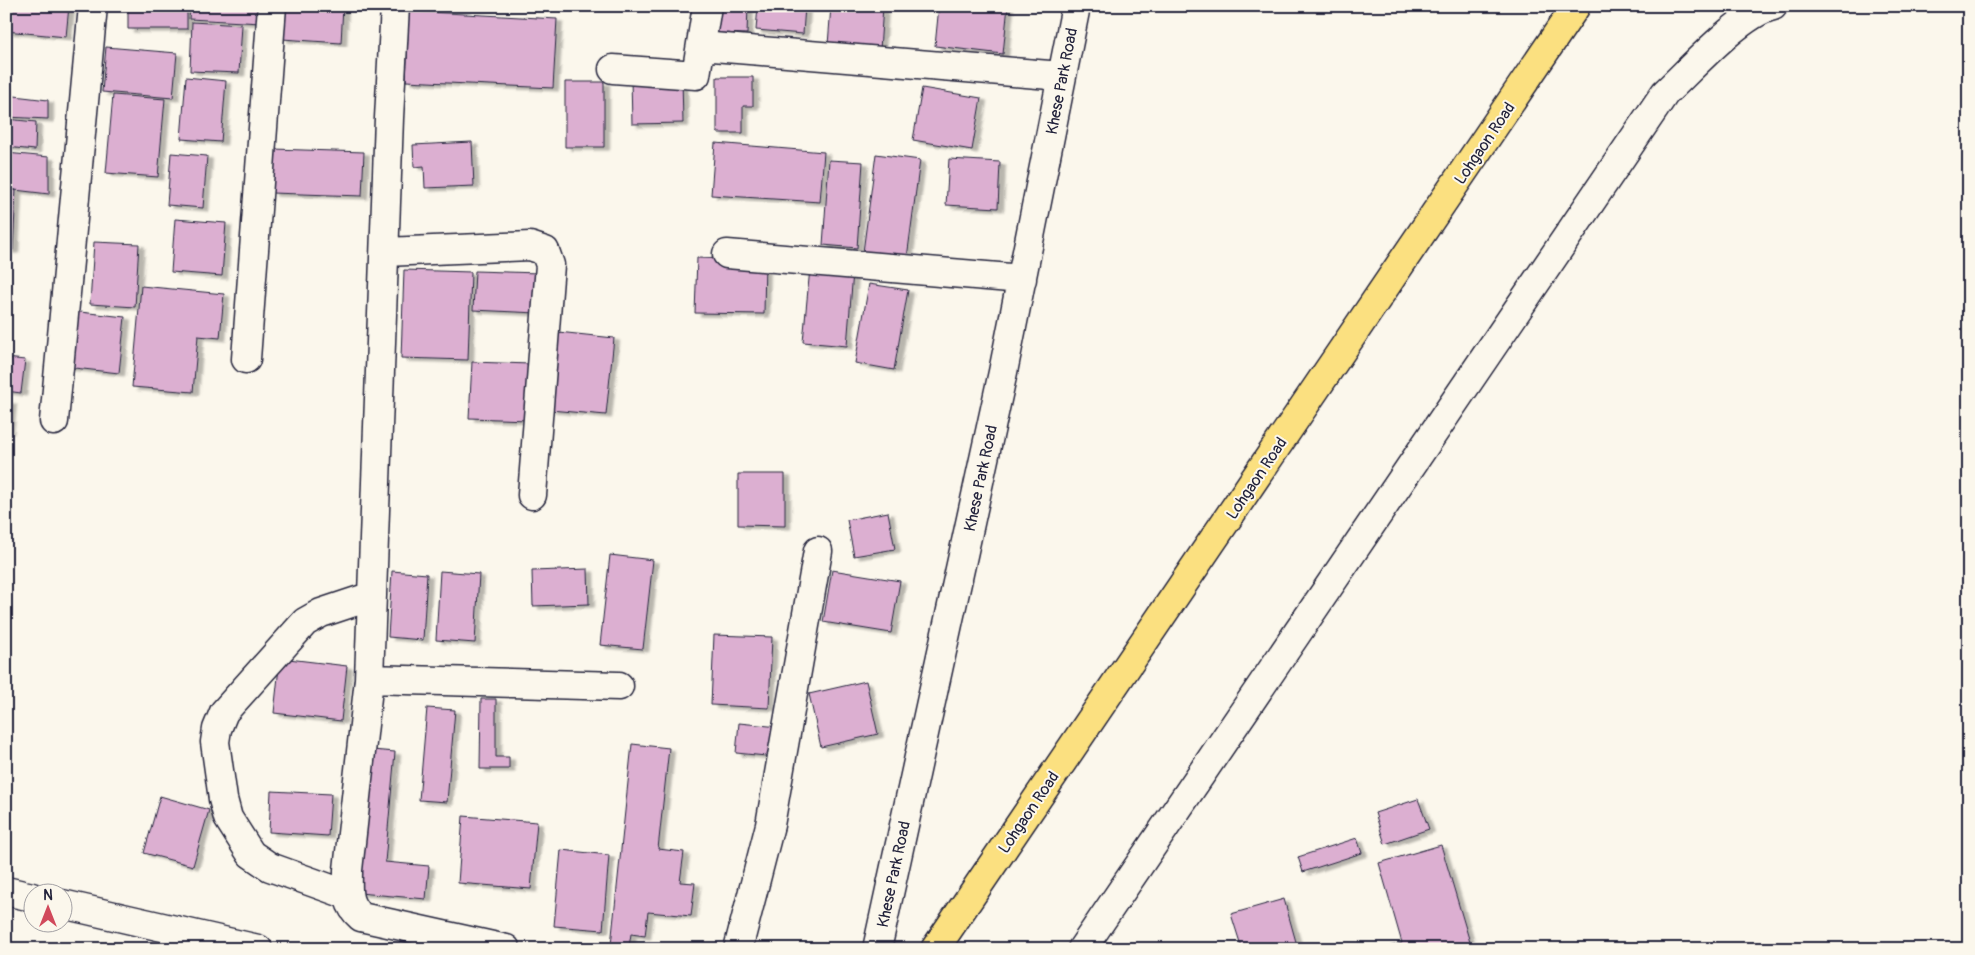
<svg xmlns="http://www.w3.org/2000/svg" width="1975" height="955" viewBox="0 0 1975 955" font-family="Pangolin,sans-serif">
<style>
.building{fill:#dcafd1;stroke:#22223b;filter:url(#shadow)}
.lines{fill:none;stroke-linecap:round;stroke-linejoin:round}
.minor-casing{stroke:#22223b;stroke-width:31}
.major-casing{stroke:#22223b;stroke-width:31}
.minor{stroke:#fbf7ec;stroke-width:28}
.major{stroke:#fbe080;stroke-width:28}
.labels{text-anchor:middle;stroke-width:4;stroke-linejoin:round;paint-order:stroke}
.street-label{font-size:16px;fill:#22223b;stroke:#fbf7ec}
</style>
<defs>
<filter id="shadow"><feDropShadow dx="5.5" dy="3" stdDeviation="1" flood-color="#0004"/></filter>
</defs>
<rect width="100%" height="100%" fill="#fbf7ec"/>
<filter id="ink" filterUnits="userSpaceOnUse"><feTurbulence type="fractalNoise" baseFrequency=".02" numOctaves="2"/><feDisplacementMap in="SourceGraphic" scale="10" xChannelSelector="R" yChannelSelector="G"/><feConvolveMatrix kernelMatrix="1 2 1 2 8 2 1 2 1" color-interpolation-filters="sRGB"/></filter>
<g filter="url(#ink)">
<path class="building" d="M6,6H69L66,37L6,31Z
M128,6H187V29H128Z
M190,6H262L261,23L189,19Z
M284,6H343L341,43L282,39Z
M717,6H748L747,34L715,33Z
M758,6H805L803,34L756,30Z
M831,6H883L880,50L828,45Z
M939,6H1008L1003,54L935,46Z
M409,11L557,19L553,88L406,81Z
M192,22L242,25L239,73L190,71Z
M106,47L177,53L173,98L102,92Z
M186,77L226,81L221,142L181,139Z
M717,77H753V106H743V133H717Z
M682,78L683,123L632,124L631,79Z
M565,82H604V147H565Z
M922,88L981,98L972,150L913,140Z
M6,95L48,100V119L6,117Z
M113,95L165,99L158,177L106,173Z
M6,119L36,122L35,150L6,147Z
M472,142L474,186L425,188L424,166L414,167L413,145Z
M715,143L824,152L820,202L711,195Z
M273,149L364,152L362,196L271,193Z
M6,153L49,157V194L6,189Z
M171,153L207,156L203,208L167,205Z
M876,154L920,160L907,258L863,252Z
M949,159L1000,162L998,208L946,205Z
M829,160L863,162L857,248L823,245Z
M6,190H16L13,250H6Z
M175,219L226,223L222,276L171,272Z
M94,242L139,244L135,307L90,304Z
M697,258L765,260L764,314L695,313Z
M810,268L853,272L847,346L803,342Z
M404,270L471,272L468,360L401,358Z
M475,271L539,273L537,313L473,310Z
M869,284L908,290L894,370L855,363Z
M141,286L224,294L220,338L198,336L193,392L132,387Z
M71,311L125,317L119,373L65,367Z
M558,332L614,338L606,415L550,410Z
M6,358L25,360L21,393L6,391Z
M472,362L530,364L528,420L469,418Z
M6,401H11L8,431H6Z
M738,474H785V526L738,525Z
M888,512L895,549L854,556L847,520Z
M610,555L653,560L643,649L600,645Z
M588,569L589,604L533,606L532,571Z
M832,570L900,581L891,633L823,622Z
M392,571L427,574L423,640L388,637Z
M440,571L479,574L475,643L436,640Z
M714,635L772,637L769,708L711,705Z
M280,658L347,666L341,721L274,713Z
M866,681L878,734L821,747L809,694Z
M481,699H496V757H509V769H480Z
M427,708L455,710L447,802L419,800Z
M739,723L779,727L776,757L736,753Z
M632,744L669,748L658,849L684,852L680,882L695,883L691,916L648,912L645,936L631,934L629,947L611,945Z
M372,750L395,752L385,862L429,866L426,899L359,893Z
M271,791L331,794L328,836L269,832Z
M160,796L209,810L193,866L144,853Z
M1418,799L1429,829L1385,844L1375,813Z
M463,816L537,822L531,889L458,883Z
M1357,838L1362,853L1303,872L1298,857Z
M1441,845L1472,949H1381L1402,943L1379,863Z
M561,850L609,855L603,930L554,926Z
M1284,899L1298,949H1242L1231,914Z"/>
<g class="lines">
<g class="minor-casing">
<path id="minor" d="M395,6L389,118L369,679L348,870C348,890 345,903 361,917L506,949
M701,46L1062,76
M613,69L696,75L707,6
M385,252L530,246L545,251L550,265L532,495
M727,254L1022,279
M246,359L272,6
M54,421L93,6
M369,679L619,686
M6,891L32,897
M348,895L270,867L251,854L228,818L223,799L215,742L217,729L224,712L305,622L321,613L372,596
M62,904L258,949
M738,949L770,825L818,551
M877,949L1003,372L1076,6
M1082,949L1665,93C1691,69 1741,13 1773,6"/>
</g>
<g class="major-casing">
<path id="major" d="M935,949L1576,6"/>
</g>
<use href="#minor" class="minor"/>
<use href="#major" class="major"/>
</g>
</g>
<g class="labels">
<g class="street-label">
<text transform="translate(1061 81) rotate(-79)" y="6">Khese Park Road</text>
<text transform="translate(1484 143) rotate(-56)" y="6">Lohgaon Road</text>
<text transform="translate(980 478) rotate(-78)" y="6">Khese Park Road</text>
<text transform="translate(1256 478) rotate(-56)" y="6">Lohgaon Road</text>
<text transform="translate(1028 812) rotate(-56)" y="6">Lohgaon Road</text>
<text transform="translate(893 874) rotate(-78)" y="6">Khese Park Road</text>
</g>
</g>
<rect width="1975" height="955" fill="none" stroke="#fbf7ec" stroke-width="25"/>
<rect x="12" y="12" width="1950" height="930" fill="none" stroke="#22223b" stroke-width="2" filter="url(#ink)"/>
<g transform="translate(48 908)"><circle r="24" fill="#fbf7ec" stroke="#a4a2a5"/>
<path d="M0-4L9 19L0 12L-9 19Z" fill="#d1495b"/>
<text y="-8" font-size="14" font-weight="bold" text-anchor="middle" fill="#22223b">N</text>
</g>
</svg>
